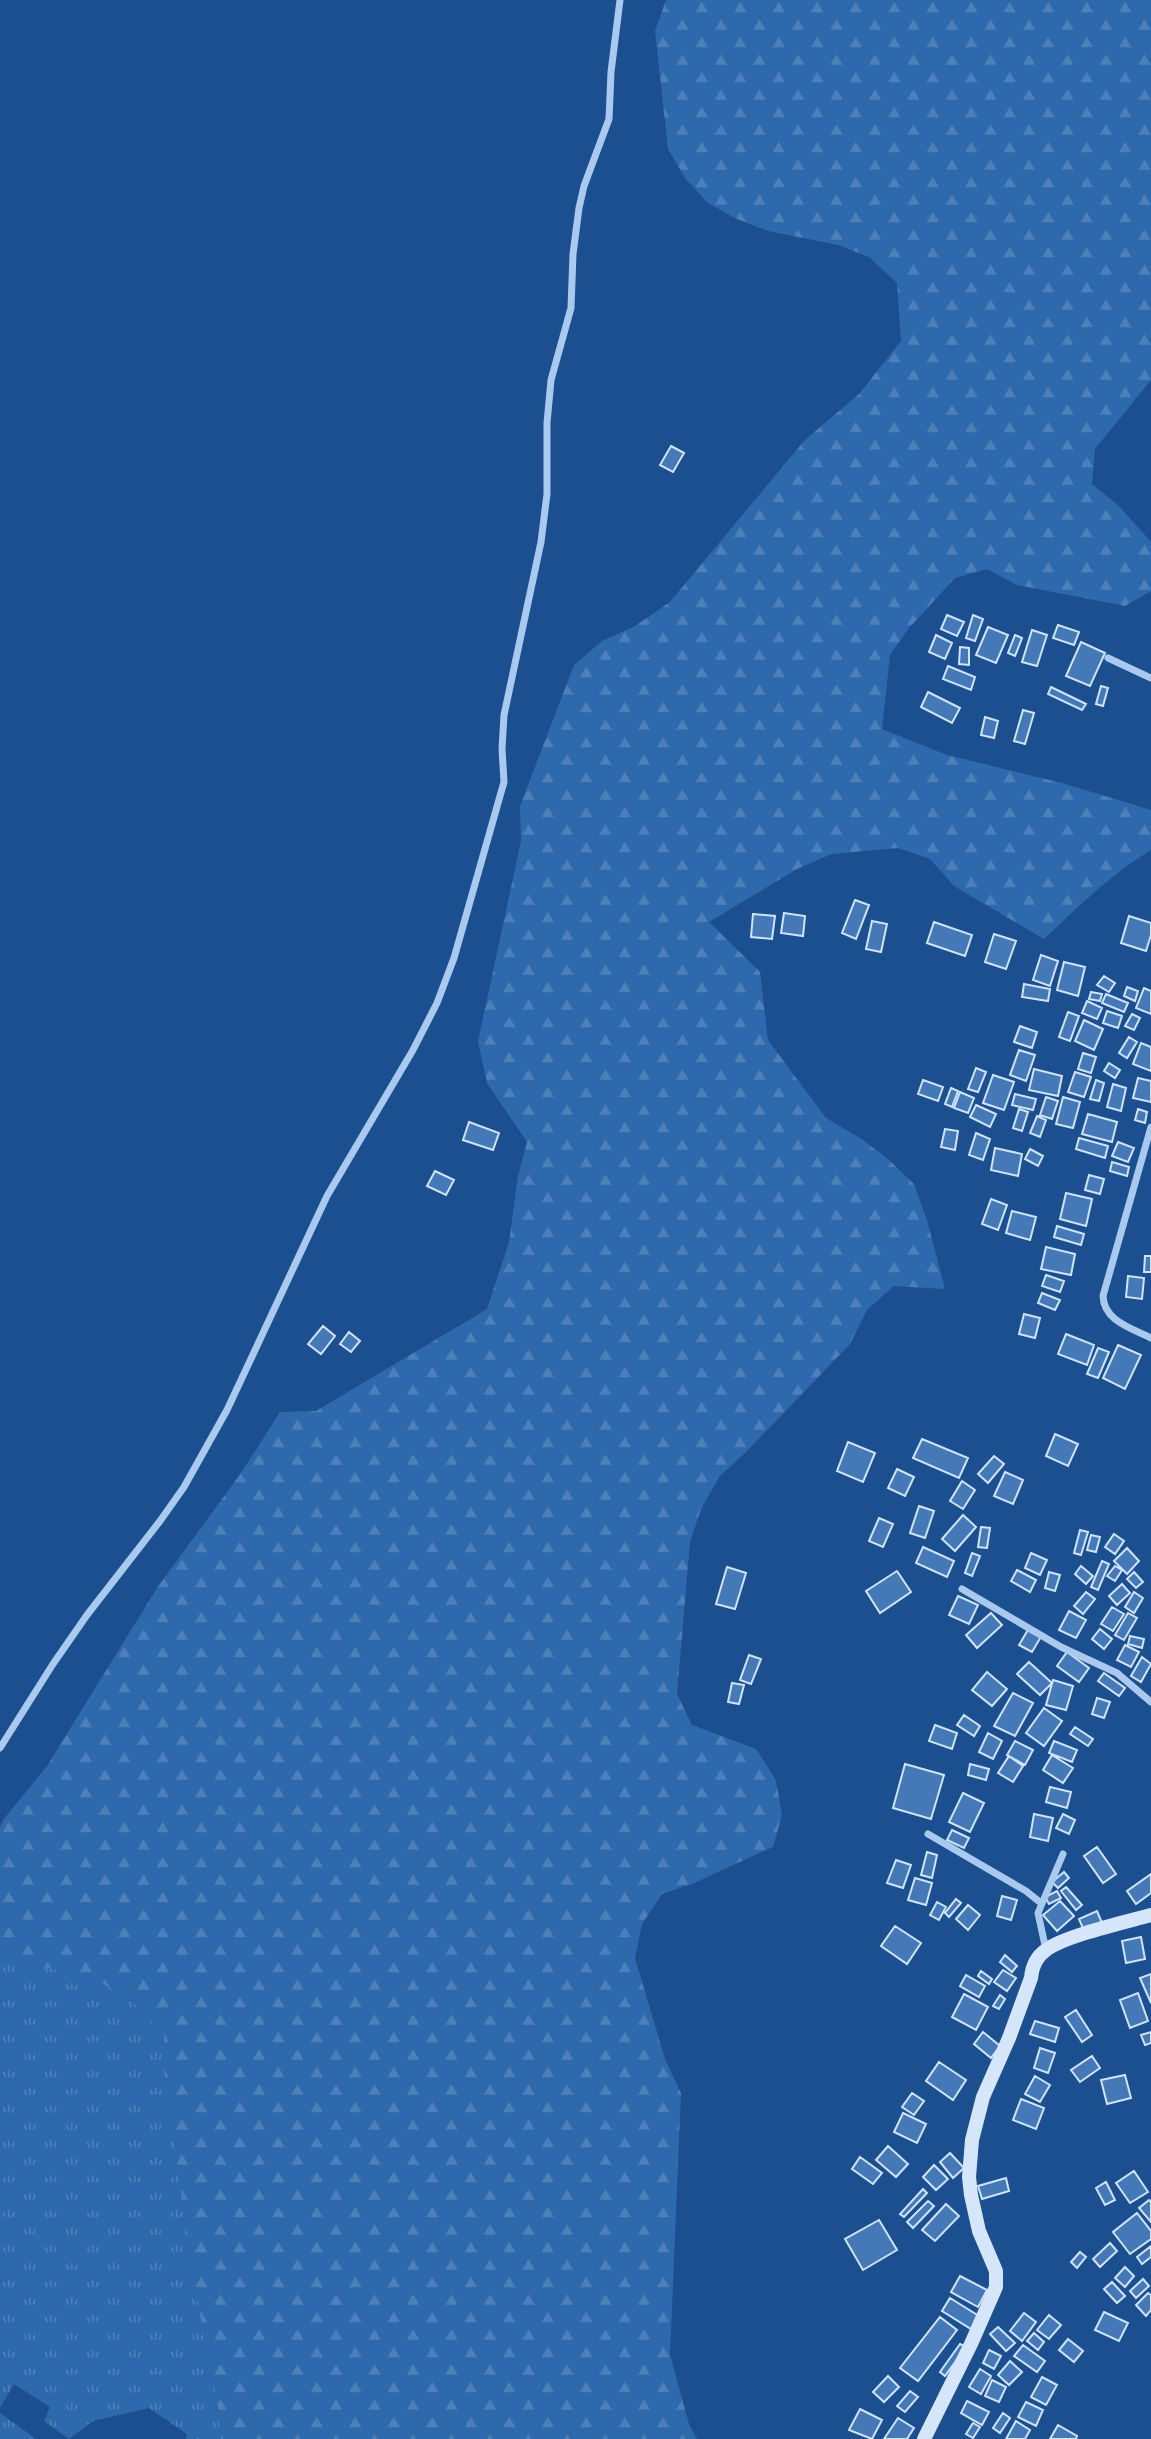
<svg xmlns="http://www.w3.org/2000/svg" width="1151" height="2439" viewBox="0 0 1151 2439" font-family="Lato,sans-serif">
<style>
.grass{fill:url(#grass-tufts)}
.forest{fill:url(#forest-firs)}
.building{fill:#4478b7;stroke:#cfe3fa;stroke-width:2}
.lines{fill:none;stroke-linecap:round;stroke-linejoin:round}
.street{stroke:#a9c9ee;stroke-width:7}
.secondary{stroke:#d6e6fa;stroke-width:14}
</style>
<defs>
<pattern id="grass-tufts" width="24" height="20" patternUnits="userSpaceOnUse" patternTransform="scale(1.75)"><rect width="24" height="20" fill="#2e69ad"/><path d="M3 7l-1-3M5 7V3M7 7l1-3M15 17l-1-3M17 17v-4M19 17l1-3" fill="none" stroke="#4d80b9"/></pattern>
<pattern id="forest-firs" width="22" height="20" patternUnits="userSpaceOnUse" patternTransform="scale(1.75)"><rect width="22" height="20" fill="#2e69ad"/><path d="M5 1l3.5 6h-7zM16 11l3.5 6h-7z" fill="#4d80b9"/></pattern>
</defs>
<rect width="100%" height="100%" fill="#1b4f8f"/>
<path class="grass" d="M0,1920L181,1994L221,2439H186L187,2434L149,2408L93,2421L69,2439L44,2421L50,2407L14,2384L0,2408Z
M0,2413L36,2439H0Z"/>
<path class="forest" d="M666,0H1151V380L1095,449L1092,484L1119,506L1151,542V591L1125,606L1017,585L987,569L955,578L909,628L890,655L882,729L947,755L1062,783L1151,810V850C1111,874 1078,907 1044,939L954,886L930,859L898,848L832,854L797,869L709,922L760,972L768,1040L826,1118L860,1138L888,1159L914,1184L927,1220L945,1289L894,1286L867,1310L850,1344L746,1452L720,1476L701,1509L690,1542L677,1694L692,1725L756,1749L776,1780L782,1815L773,1847L694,1883L662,1894L642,1924L635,1958L665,2059L681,2093L670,2355L689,2424L697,2439H221L218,2407L186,2242L179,2172L164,2070V2034L130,2000L100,1982L31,1963L0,1949V1827L3,1820L47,1766L157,1588L241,1473L280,1412L316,1411L487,1309L509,1242L518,1176L527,1142L487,1083L478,1041L521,841L520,806L574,665L602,641L635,626L670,602L805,440L859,394L901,341L897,283L869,257L838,245L768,231L737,219L708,203L685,178L668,149L655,31Z"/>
<path class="building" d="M671,446L684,453L673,472L660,465Z
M947,615L964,622L957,636L941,629Z
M973,615L983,619L975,641L966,638Z
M1058,625L1079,632L1074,645L1053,638Z
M988,627L1008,635L996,663L976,655Z
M1032,630L1047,635L1037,666L1022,662Z
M936,635L952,643L945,659L929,652Z
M1015,635L1022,638L1015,656L1008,653Z
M1081,642L1105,653L1090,686L1066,676Z
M960,647L969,648V665L959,664Z
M948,666L975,677L971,690L943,679Z
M1101,686L1108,688L1103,706L1096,704Z
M1051,687L1086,704L1082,710L1048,694Z
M928,692L960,708L952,723L921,707Z
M1023,710L1034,713L1025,744L1014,741Z
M985,717L998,721L994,738L981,735Z
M855,900L869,905L856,939L842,933Z
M784,913L805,916L803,936L781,933Z
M753,914L775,916L772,939L751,937Z
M1129,916L1151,923V935L1146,951L1121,943Z
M872,921L887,924L881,952L866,949Z
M934,922L972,935L965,956L927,943Z
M994,934L1016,941L1006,969L985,962Z
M1041,955L1058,961L1050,986L1033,980Z
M1064,962L1085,967L1078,996L1057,990Z
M1104,976L1115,983L1109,992L1097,985Z
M1024,984L1050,989L1048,1001L1022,997Z
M1127,987L1138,991L1135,1001L1124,996Z
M1144,988L1151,991V1014L1136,1008Z
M1091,992L1102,994L1100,1001L1089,999Z
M1106,994L1128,1003L1124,1012L1102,1003Z
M1087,1001L1102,1008L1097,1019L1082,1013Z
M1107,1011L1122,1016L1118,1028L1103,1023Z
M1068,1012L1079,1016L1070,1041L1059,1037Z
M1132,1014L1140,1018L1134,1030L1125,1026Z
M1084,1020L1103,1029L1094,1050L1075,1041Z
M1020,1026L1037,1032L1032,1048L1014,1042Z
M1129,1037L1137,1042L1127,1058L1119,1053Z
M1141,1043L1151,1047V1071L1133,1064Z
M1019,1050L1035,1055L1026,1081L1010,1075Z
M1083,1053L1096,1057L1091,1073L1078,1069Z
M1109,1063L1120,1070L1115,1078L1104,1071Z
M976,1068L986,1072L978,1092L968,1089Z
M1034,1069L1062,1076L1058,1096L1029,1090Z
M1075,1072L1091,1077L1084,1097L1068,1092Z
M993,1075L1014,1082L1004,1110L983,1103Z
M1138,1078L1151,1081V1102L1133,1098Z
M923,1080L943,1087L938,1101L918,1094Z
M1096,1080L1104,1083L1099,1101L1090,1099Z
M1113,1084L1126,1088L1121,1111L1107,1107Z
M951,1088L958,1091L952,1107L945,1104Z
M960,1092L974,1098L968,1113L954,1108Z
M1015,1094L1036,1099L1033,1110L1012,1105Z
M1046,1097L1058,1101L1052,1119L1040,1115Z
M1063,1097L1080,1102L1073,1128L1056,1124Z
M976,1105L996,1114L990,1127L970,1117Z
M1019,1109L1028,1112L1022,1131L1013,1128Z
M1138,1109L1147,1112L1145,1123L1135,1120Z
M1088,1114L1117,1122L1112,1142L1082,1134Z
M1037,1116L1046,1120L1040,1137L1030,1133Z
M469,1122L499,1133L493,1150L463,1140Z
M945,1129L958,1131L955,1150L941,1147Z
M976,1133L990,1139L983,1160L969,1155Z
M1079,1138L1108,1146L1105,1158L1076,1149Z
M1118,1142L1134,1148L1128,1162L1112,1156Z
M995,1148L1022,1154L1018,1176L991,1170Z
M1030,1149L1043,1156L1038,1166L1025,1159Z
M1112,1162L1129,1167L1127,1176L1110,1171Z
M435,1171L454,1180L446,1195L427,1186Z
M1089,1175L1104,1179L1100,1194L1085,1190Z
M1066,1193L1092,1199L1086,1226L1060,1219Z
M991,1199L1007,1205L998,1230L982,1224Z
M1012,1211L1036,1217L1030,1240L1006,1233Z
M1057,1226L1084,1234L1081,1245L1054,1237Z
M1046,1247L1075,1254L1071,1275L1041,1269Z
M1145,1256H1151V1272H1144Z
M1046,1275L1064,1281L1060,1292L1042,1286Z
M1128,1276L1144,1278L1142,1299L1126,1297Z
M1042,1293L1060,1300L1055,1310L1038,1303Z
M1024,1314L1040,1318L1035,1338L1019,1334Z
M323,1326L335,1336L321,1354L308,1344Z
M349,1332L360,1341L351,1352L340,1344Z
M1066,1334L1094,1345L1087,1365L1058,1354Z
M1118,1345L1141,1355L1125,1389L1103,1378Z
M1098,1348L1109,1352L1098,1378L1087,1374Z
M1055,1434L1078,1444L1068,1466L1046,1456Z
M922,1439L968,1458L959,1478L913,1458Z
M848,1442L875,1453L863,1482L837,1471Z
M994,1456L1004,1464L988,1483L978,1474Z
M897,1469L914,1477L905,1496L888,1488Z
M1005,1472L1023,1480L1013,1504L994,1496Z
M962,1481L975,1490L963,1509L950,1501Z
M919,1506L934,1511L925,1538L910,1533Z
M963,1515L976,1527L955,1551L942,1539Z
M879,1518L893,1524L883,1547L869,1541Z
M981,1527L990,1528L987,1548L978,1547Z
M1080,1530L1088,1532L1081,1555L1074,1553Z
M1114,1534L1124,1541L1115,1554L1105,1547Z
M1091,1535L1100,1537L1096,1552L1087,1550Z
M923,1547L954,1561L947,1577L916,1563Z
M1127,1548L1139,1561L1127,1574L1114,1561Z
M972,1553L980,1556L972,1576L965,1573Z
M1031,1553L1047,1560L1040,1575L1025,1568Z
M1102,1561L1109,1564L1098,1590L1091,1587Z
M1081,1566L1093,1576L1086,1584L1075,1574Z
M1115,1566L1122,1570L1115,1581L1107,1576Z
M727,1567L746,1573L735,1609L716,1604Z
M1017,1570L1036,1580L1030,1592L1011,1581Z
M897,1571L911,1592L880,1613L866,1591Z
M1049,1572L1060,1575L1055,1591L1045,1588Z
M1134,1572L1143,1582L1136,1588L1127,1579Z
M1122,1584L1130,1593L1117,1605L1109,1596Z
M1086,1592L1095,1599L1083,1614L1074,1606Z
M1134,1592L1143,1598L1134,1613L1125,1607Z
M958,1596L978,1605L969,1624L949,1615Z
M1112,1607L1124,1614L1113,1631L1101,1624Z
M1069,1611L1086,1620L1076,1638L1059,1630Z
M991,1613L1002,1625L977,1648L966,1635Z
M1128,1613L1137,1618L1124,1640L1115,1635Z
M1029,1628L1042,1635L1032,1652L1019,1645Z
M1100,1629L1112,1639L1104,1649L1092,1639Z
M1130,1636L1144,1639L1142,1648L1128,1644Z
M1125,1645L1139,1652L1131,1667L1117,1660Z
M1067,1652L1089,1668L1079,1682L1057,1666Z
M749,1655L761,1659L751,1684L740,1680Z
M1142,1657L1151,1664L1141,1682L1131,1676Z
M1029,1662L1052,1683L1040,1695L1017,1674Z
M987,1672L1007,1689L992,1706L972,1690Z
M1104,1673L1125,1688L1119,1696L1098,1681Z
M1053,1680L1073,1686L1066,1710L1046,1705Z
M732,1683L744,1685L739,1704L728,1702Z
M1013,1693L1033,1703L1015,1736L994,1726Z
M1097,1698L1110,1702L1104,1718L1092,1714Z
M1044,1708L1062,1721L1044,1746L1026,1733Z
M964,1715L980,1726L974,1736L957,1725Z
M935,1725L957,1733L952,1749L929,1741Z
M1075,1727L1093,1739L1088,1746L1070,1734Z
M988,1733L1002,1741L993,1759L979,1752Z
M1015,1741L1033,1750L1025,1765L1007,1755Z
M1054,1741L1077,1750L1072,1762L1049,1753Z
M1052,1755L1073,1768L1063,1783L1043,1770Z
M1009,1756L1023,1766L1013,1782L998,1773Z
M905,1764L944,1775L931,1819L893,1808Z
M970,1764L989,1769L986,1780L968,1775Z
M1050,1787L1071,1792L1067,1808L1046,1802Z
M963,1793L984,1803L970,1832L949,1822Z
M1034,1814L1053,1818L1048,1841L1030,1837Z
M1063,1814L1075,1820L1069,1834L1056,1828Z
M952,1830L969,1838L964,1848L947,1840Z
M1097,1847L1116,1874L1103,1883L1084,1856Z
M927,1852L937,1855L932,1878L921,1875Z
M896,1860L911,1865L903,1888L887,1883Z
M1064,1872L1069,1878L1058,1888L1052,1882Z
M1151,1874V1893L1136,1904L1127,1891Z
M915,1878L932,1883L926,1905L908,1900Z
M1066,1887L1082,1905L1076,1910L1061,1891Z
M1057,1891L1061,1898L1049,1904L1045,1897Z
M1002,1896L1017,1900L1011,1920L997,1916Z
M956,1899L961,1903L949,1917L945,1913Z
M1060,1901L1074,1916L1057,1931L1043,1915Z
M937,1902L946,1907L939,1920L930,1915Z
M968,1905L980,1915L968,1930L956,1919Z
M1097,1911L1102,1923L1084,1931L1079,1919Z
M895,1926L921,1943L907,1964L881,1946Z
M1141,1937L1145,1959L1126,1963L1122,1941Z
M1005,1955L1017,1966L1012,1972L1000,1962Z
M1003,1970L1016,1978L1007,1991L994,1982Z
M981,1971L992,1979L989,1984L978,1976Z
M1151,1974V2003L1140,1978Z
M966,1975L985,1986L979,1997L960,1986Z
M1138,1993L1148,2021L1130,2028L1120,2000Z
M964,1994L988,2007L976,2030L952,2017Z
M1000,1995L1005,1999L999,2009L993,2006Z
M1076,2010L1092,2035L1082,2042L1065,2017Z
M1035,2021L1059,2028L1055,2042L1030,2034Z
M983,2032L1000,2046L991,2058L974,2044Z
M1151,2032V2043L1145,2045L1141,2035Z
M1040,2048L1055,2053L1048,2073L1034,2068Z
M1092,2056L1100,2068L1080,2082L1071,2070Z
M939,2062L966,2080L953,2100L926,2081Z
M1125,2075L1131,2098L1107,2104L1101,2080Z
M1035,2076L1050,2085L1040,2102L1025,2094Z
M912,2093L924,2101L914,2115L902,2107Z
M1021,2099L1044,2108L1036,2129L1013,2120Z
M903,2113L926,2124L917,2143L894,2132Z
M888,2146L908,2164L896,2177L876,2160Z
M950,2153L964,2168L953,2178L940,2162Z
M860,2157L882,2173L873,2184L852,2169Z
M934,2165L948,2179L936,2190L923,2177Z
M1134,2171L1148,2192L1130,2203L1116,2183Z
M1006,2178L1009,2191L982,2199L978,2186Z
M1106,2182L1115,2200L1105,2205L1096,2188Z
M923,2189L927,2193L904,2217L900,2214Z
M1149,2200L1151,2202V2222L1139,2208Z
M928,2201L934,2206L913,2228L907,2222Z
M946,2204L959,2216L935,2241L922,2230Z
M1137,2213L1151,2231V2239L1130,2254L1113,2232Z
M879,2220L897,2250L863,2270L845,2239Z
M1110,2243L1117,2251L1100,2267L1093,2259Z
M1151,2246V2257L1142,2264L1137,2257Z
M1080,2252L1086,2257L1077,2268L1071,2262Z
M1125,2267L1134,2276L1125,2287L1115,2278Z
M960,2276L987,2290L978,2307L951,2292Z
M1143,2279L1149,2286L1136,2298L1130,2291Z
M1112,2282L1125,2296L1117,2303L1104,2289Z
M1148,2293L1151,2295V2310L1146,2316L1136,2305Z
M950,2298L979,2316L971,2329L942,2311Z
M1104,2312L1128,2323L1119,2341L1095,2330Z
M1024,2313L1036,2322L1022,2341L1010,2331Z
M1049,2315L1061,2325L1049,2339L1037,2330Z
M940,2317L957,2330L918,2381L900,2368Z
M998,2327L1015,2343L1006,2351L990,2334Z
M1034,2333L1044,2342L1038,2350L1027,2341Z
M1068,2339L1083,2351L1074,2362L1059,2350Z
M960,2344L966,2347L945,2376L940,2372Z
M1023,2345L1045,2361L1037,2372L1014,2356Z
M989,2350L1001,2356L994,2369L983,2363Z
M1010,2361L1022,2372L1009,2385L998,2375Z
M980,2369L991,2376L981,2394L969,2387Z
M888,2376L899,2387L884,2402L873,2392Z
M1042,2377L1057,2385L1046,2405L1031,2397Z
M992,2380L1006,2387L999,2402L985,2396Z
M910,2391L918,2397L905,2412L897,2406Z
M967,2401L989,2412L982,2425L961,2413Z
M1026,2402L1043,2410L1036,2426L1018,2417Z
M860,2409L882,2420L872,2439L849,2430Z
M1003,2413L1010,2418L1000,2433L993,2428Z
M898,2418L914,2428L907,2439H884Z
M1016,2421L1030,2430L1025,2439H1006Z
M973,2423L980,2427L973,2438L966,2434Z
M1058,2425L1077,2436L1076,2439H1050Z"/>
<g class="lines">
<path class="street" d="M1108,658L1151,678
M1151,1127L1103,1296C1104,1321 1131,1328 1151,1338
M962,1589L1061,1647L1117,1673L1151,1702
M0,1748L53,1664L87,1615L160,1521L184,1487L227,1410L327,1196L413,1050L437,1003L454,958L504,782L502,749L504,715L541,542L547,494V423L551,380L571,308L573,254L579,208L584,186L609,119L611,72L620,0
M928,1834L1026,1891L1041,1903
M1046,1950L1038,1913L1063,1854"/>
<path class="secondary" d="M924,2439L971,2344L996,2287V2271L979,2231L971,2195L969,2177L972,2140L983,2097L1009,2038L1031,1978C1032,1966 1036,1957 1046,1950C1064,1936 1126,1922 1151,1915"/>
</g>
</svg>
